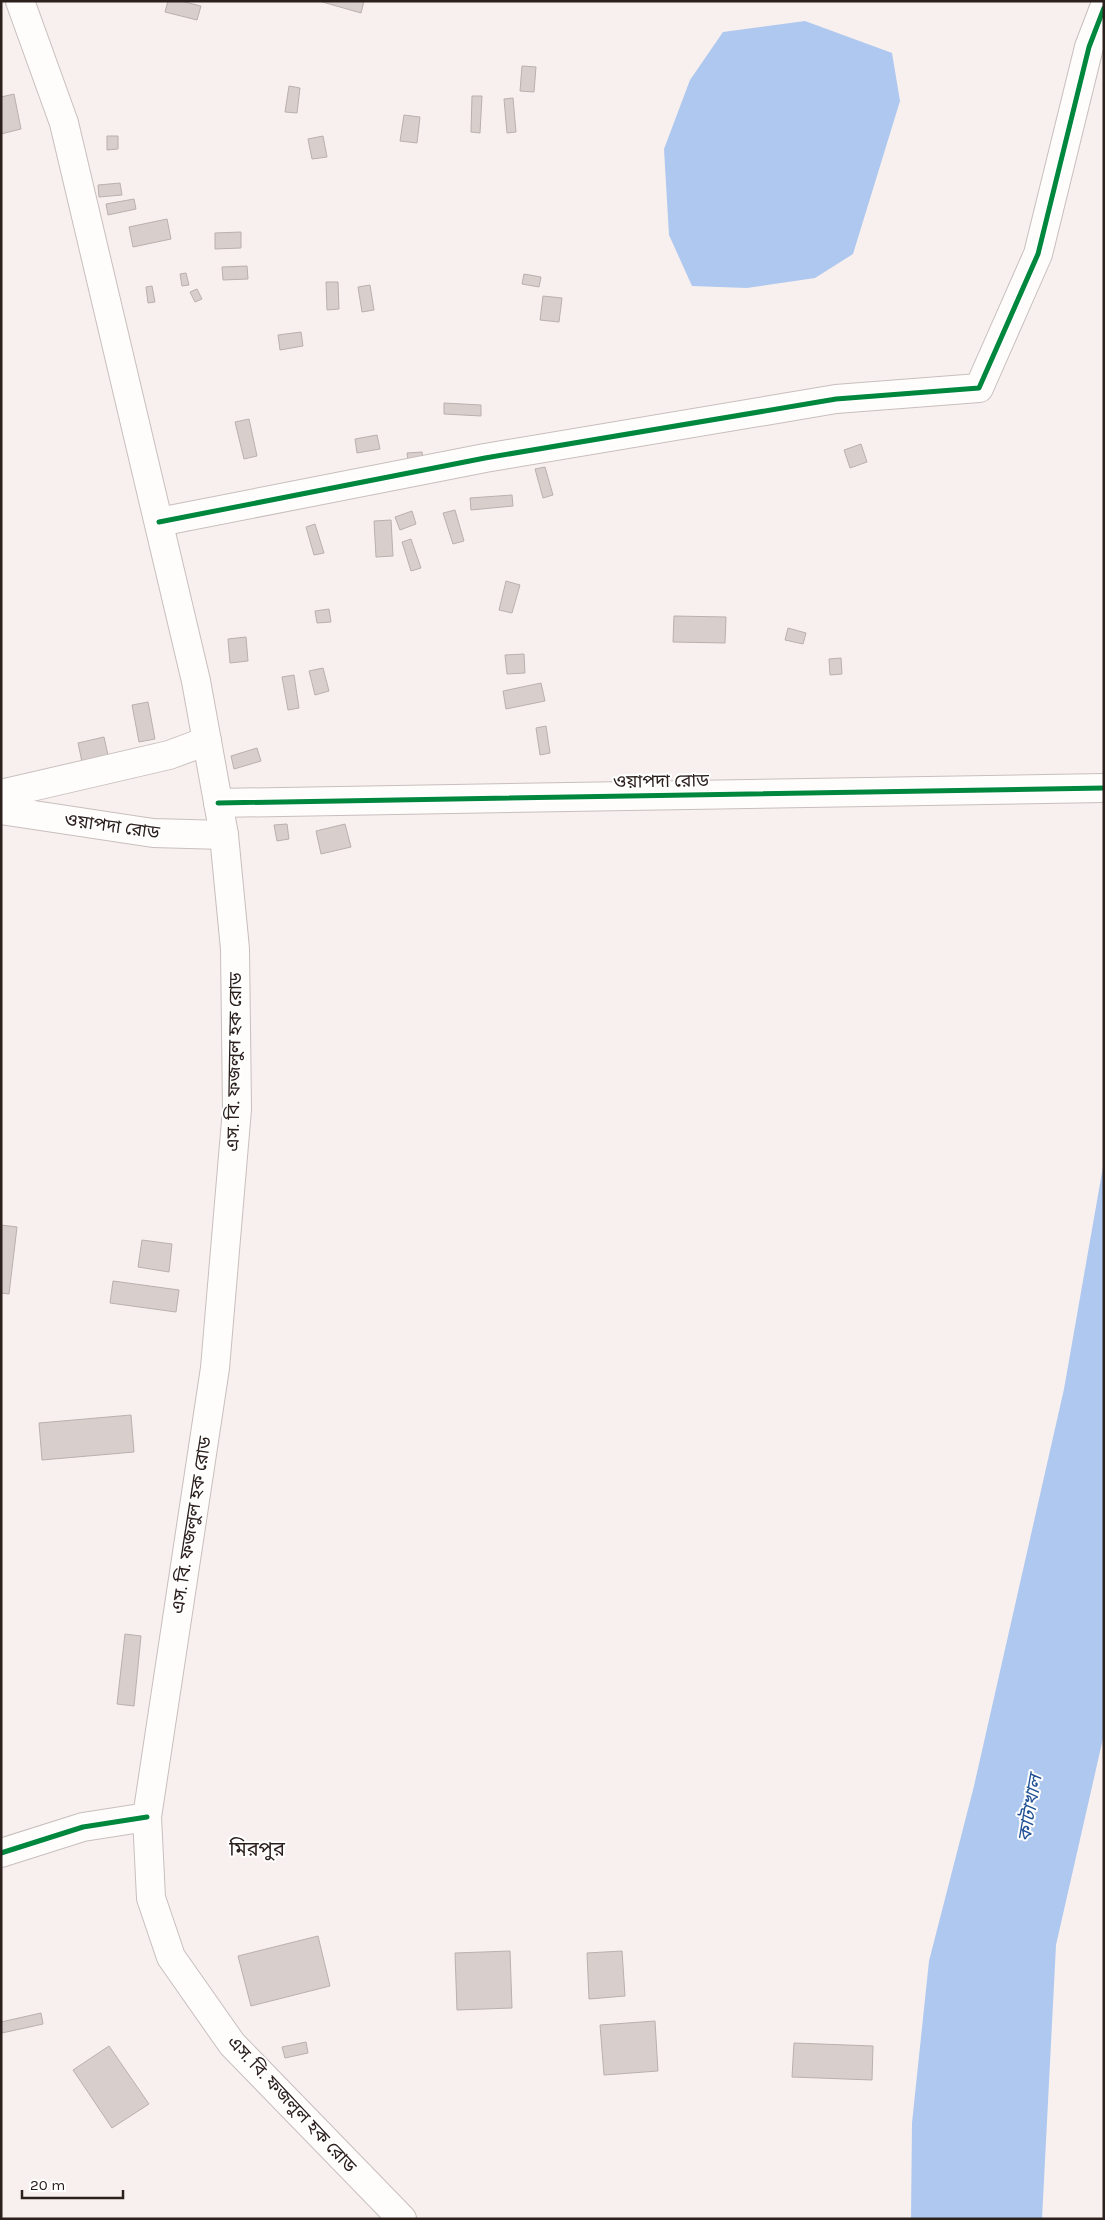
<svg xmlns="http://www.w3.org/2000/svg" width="1105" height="2220" viewBox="0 0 1105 2220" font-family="Karla,'Noto Sans Bengali',sans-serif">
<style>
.water{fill:#aec8ef}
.building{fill:#d8cfcc;stroke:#bab1ae}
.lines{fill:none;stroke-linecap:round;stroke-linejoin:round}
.minor-casing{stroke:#c8bfbd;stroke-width:30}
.major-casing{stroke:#c8bfbd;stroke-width:30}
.minor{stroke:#fefdfc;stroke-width:28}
.major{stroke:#fefdfc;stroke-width:28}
.cycleway-casing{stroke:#fff;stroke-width:8}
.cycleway{stroke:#00873e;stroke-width:5}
.labels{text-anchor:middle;stroke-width:4;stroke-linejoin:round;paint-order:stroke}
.street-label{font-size:18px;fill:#2c201d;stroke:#fff}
.water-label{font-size:19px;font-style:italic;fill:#205195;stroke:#fff}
.quarter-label{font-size:20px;fill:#2c201d;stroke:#fff}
</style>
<rect width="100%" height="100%" fill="#f7f0ee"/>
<path class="water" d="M805,21L892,53L900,101L853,254L815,278L747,288L692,286L669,235L664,149L690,80L723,32Z
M1104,1161V1734L1056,1945L1042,2219H911L912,2123L929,1961L974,1786L1064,1389Z"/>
<path class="building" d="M168,1H181L201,6L197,20L165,12Z
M319,1H364L361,13Z
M522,66L536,67L534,92L520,91Z
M289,86L300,88L297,113L285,112Z
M14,94L21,129L1,134V97Z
M472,96H482L480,133L471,132Z
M513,98L516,132L507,133L504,99Z
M404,115L420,117L417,143L400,141Z
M107,136H118V149L107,150Z
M323,136L327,157L312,159L308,139Z
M120,183L122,195L99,197L98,185Z
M134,199L136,209L108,215L106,204Z
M167,219L171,239L133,247L129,227Z
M241,232V248L215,249V233Z
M247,266L248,279L223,280L222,267Z
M186,273L189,285L182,286L180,274Z
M524,274L541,277L539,287L522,284Z
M326,282H338L339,309L327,310Z
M370,285L374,310L362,312L358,287Z
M152,286L155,302L148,303L146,287Z
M197,289L202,299L195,302L190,292Z
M543,296L562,298L559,322L540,320Z
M301,332L303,346L280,350L278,335Z
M444,403L481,405V416L444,414Z
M249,419L257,456L244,459L235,422Z
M377,435L380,449L357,453L355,439Z
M861,444L867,462L850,468L844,450Z
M422,452L424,465L409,467L407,453Z
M545,467L553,495L543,498L535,469Z
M512,495L513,506L471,510L470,498Z
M455,510L464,541L453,544L443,513Z
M412,511L416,524L400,530L395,517Z
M391,520L393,556L376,557L374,521Z
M315,524L324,553L314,555L306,527Z
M411,539L421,568L411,571L402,542Z
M506,581L520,585L512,613L499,610Z
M329,609L331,622L317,623L315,611Z
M674,616L726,617L725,643L673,642Z
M788,628L806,633L803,644L785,640Z
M246,637L248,661L230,663L228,639Z
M524,654L525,673L507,674L505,655Z
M841,658L842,674L830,675L829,659Z
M323,668L329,691L315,695L309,671Z
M294,675L299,708L288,710L282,677Z
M541,683L545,701L506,709L503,691Z
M148,702L155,739L139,742L132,705Z
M546,726L550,753L540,755L536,728Z
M104,737L108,755L82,762L78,743Z
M257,748L261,761L234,769L231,756Z
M287,824L289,839L277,841L274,825Z
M345,824L351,847L321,854L316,831Z
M1,1225L17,1227L9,1294L1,1293Z
M142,1240L172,1244L169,1272L138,1267Z
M113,1281L179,1290L176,1312L110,1303Z
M131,1415L134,1452L42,1460L39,1423Z
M125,1634L141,1636L134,1706L117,1704Z
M318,1936L330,1986L251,2006L238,1956Z
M510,1951L512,2008L457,2010L455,1953Z
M622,1951L625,1996L589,1999L587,1953Z
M41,2013L43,2024L2,2033L1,2022Z
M655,2021L658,2071L604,2075L600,2025Z
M306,2042L308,2053L285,2058L282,2047Z
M794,2043L873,2046L872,2080L792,2077Z
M109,2046L149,2104L112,2128L73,2070Z"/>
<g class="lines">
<g class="minor-casing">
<path id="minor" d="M159,522L485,458L836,399L979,388L1038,254L1089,47L1104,8
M1,794L169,755L207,741
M218,803L1104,788
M1,810L153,833L224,835
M1,1853L83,1827L147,1817"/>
</g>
<g class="major-casing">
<path id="major" d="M20,1L64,123L196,681L224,835L235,949L237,1109L215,1368L147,1817L151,1898L171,1957L232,2044L402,2219"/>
</g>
<use href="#minor" class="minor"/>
<use href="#major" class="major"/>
<g class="cycleway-casing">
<path id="cycleway" d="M159,522L485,458L836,399L979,388L1038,254L1089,47L1104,8
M218,803L1104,788
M1,1853L83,1827L147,1817"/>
</g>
<use href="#cycleway" class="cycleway"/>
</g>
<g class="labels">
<g class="street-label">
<text transform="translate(661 781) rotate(-1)" y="6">ওয়াপদা রোড</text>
<text transform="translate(112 826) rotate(8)" y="6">ওয়াপদা রোড</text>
<text transform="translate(234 1062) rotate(-89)" y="6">এস. বি. ফজলুল হক রোড</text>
<text transform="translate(191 1525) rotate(-81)" y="6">এস. বি. ফজলুল হক রোড</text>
<text transform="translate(292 2104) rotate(47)" y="6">এস. বি. ফজলুল হক রোড</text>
</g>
<g class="water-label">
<text transform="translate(1029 1808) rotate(-80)" y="7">কাটাখাল</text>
</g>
<g class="quarter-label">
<text x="257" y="1856">মিরপুর</text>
</g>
</g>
<rect width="1105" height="2220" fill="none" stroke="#2c201d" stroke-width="5"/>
<path d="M22 2190v8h101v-8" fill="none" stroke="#2c201d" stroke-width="2.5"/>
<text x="30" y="2190" font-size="15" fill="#2c201d" stroke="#ffffff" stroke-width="4" paint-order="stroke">20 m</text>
</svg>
